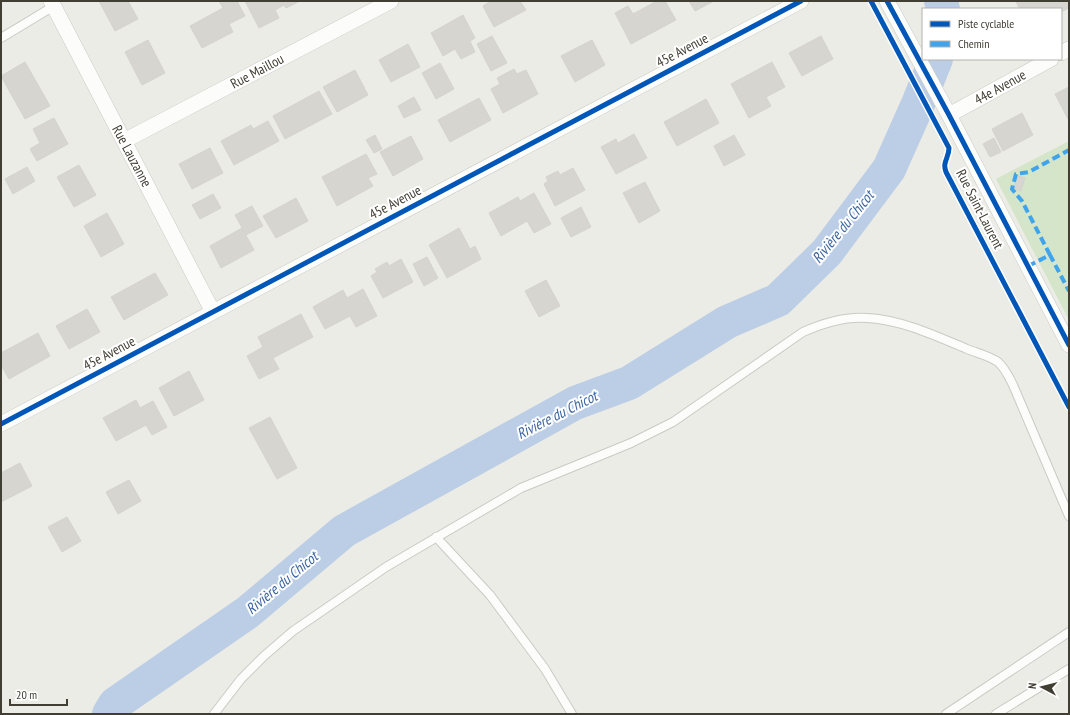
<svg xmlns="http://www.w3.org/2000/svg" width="1070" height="715" viewBox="0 0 1070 715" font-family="'PT Sans Narrow',sans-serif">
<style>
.green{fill:#d5e5c9}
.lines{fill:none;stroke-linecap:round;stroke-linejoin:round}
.river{stroke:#bbcee6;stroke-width:34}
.building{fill:#d6d5d0;stroke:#d4d3cd}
.lane-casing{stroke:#cacac5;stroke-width:10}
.street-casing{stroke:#cacac5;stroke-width:16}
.lane{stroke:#fcfcfb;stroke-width:8}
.street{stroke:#fcfcfb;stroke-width:15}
.quiet{stroke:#3fa4eb;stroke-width:4;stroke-dasharray:8 4;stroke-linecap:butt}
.cycleway-casing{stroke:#fff;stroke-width:8}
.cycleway{stroke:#0057b8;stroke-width:5}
.labels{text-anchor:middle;stroke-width:4;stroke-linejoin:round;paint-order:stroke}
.street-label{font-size:14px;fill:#413e34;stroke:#fff}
.water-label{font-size:15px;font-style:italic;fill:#3b649f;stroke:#fff}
</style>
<rect width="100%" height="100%" fill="#ecece7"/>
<path class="green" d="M1069,141V320L996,179Z"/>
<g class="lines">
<path class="river" d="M941,1L943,9
M109,714L115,704L248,612L344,531L575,403L629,383L727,322L778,300L827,252L889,169L918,104L936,59"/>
</g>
<path class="building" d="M99,1H128L138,19L115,31Z
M219,1H237L245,16L229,24L233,32L202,48L190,26L223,8Z
M245,1H300L286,8L284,5L275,10L279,18L259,28Z
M491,1H520L526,10L494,27L483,6Z
M657,1H665L676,20L631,44L615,13L628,6L633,14Z
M689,1H714L695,11Z
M1018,1H1069V8L1061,12V9H1020L1016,2Z
M463,15L475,38L470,41L475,52L461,59L455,49L443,56L431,33Z
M492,36L507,63L491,71L477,44Z
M821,36L833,59L802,76L789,53Z
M148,40L165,73L142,85L125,52Z
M592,40L605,65L575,82L561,56Z
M408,44L420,67L391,82L379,60Z
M25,62L50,106L25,119L1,76Z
M772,62L785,87L766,97L771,106L749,118L731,84Z
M440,63L454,89L436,99L422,73Z
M514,69L517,74L526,70L538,94L503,113L491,89L500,84L497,78Z
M355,70L368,95L337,112L323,87Z
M1069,87V118L1068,119L1055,94Z
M319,91L332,114L285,139L273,116Z
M414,97L421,110L404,118L398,106Z
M479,98L491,120L450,142L438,120Z
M706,99L719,123L677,146L664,122Z
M1022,113L1033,135L1003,151L992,129Z
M54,118L68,144L37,161L30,149L40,143L33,129Z
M268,121L279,141L234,165L221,141L251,125L253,129Z
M634,134L647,158L616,174L601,147L616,139L618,143Z
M375,135L382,149L374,153L366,140Z
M734,135L745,155L724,166L714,146Z
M411,136L423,159L393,176L380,152Z
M994,138L1001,152L990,157L983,144Z
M210,148L223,173L192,189L179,164Z
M366,154L377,174L368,178L373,186L337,206L322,177Z
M79,165L96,195L74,207L57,177Z
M27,167L35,181L13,194L5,179Z
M573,168L585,190L555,206L544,184L548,181L546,177L558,171L560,175Z
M1017,175L1025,178L1021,191L1013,189Z
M645,182L660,211L639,223L623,193Z
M534,193L551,224L534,233L527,221L501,236L489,213L518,197L520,201Z
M213,194L221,208L200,219L192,205Z
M296,198L308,221L276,238L263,216Z
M252,206L263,226L246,235L235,215Z
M581,207L591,227L571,237L561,218Z
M107,213L124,244L101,257L84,226Z
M242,228L254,250L221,268L210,246Z
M459,228L470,249L475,246L481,259L447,278L429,245Z
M427,257L438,278L424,286L413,264Z
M401,259L413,282L383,298L371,276L377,272L375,269L387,262L389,266Z
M155,273L168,295L124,320L111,297Z
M546,280L560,306L539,317L525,291Z
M363,289L377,316L356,327L350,316L325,329L313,307L343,290L347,298Z
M87,309L100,332L69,349L56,326Z
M301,314L313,337L273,358L279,369L259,379L247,356L263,347L258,337Z
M38,333L50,356L9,379L1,365V353Z
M189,371L204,400L174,416L159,388Z
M136,400L140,408L153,401L167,427L152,435L146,425L116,441L103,418Z
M270,417L297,468L277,479L249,428Z
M20,463L32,486L1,502V473Z
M129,480L141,501L118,514L106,492Z
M67,517L81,541L62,552L48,527Z"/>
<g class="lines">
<g class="lane-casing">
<path id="lane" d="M1,38L54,6
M436,537L490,595L545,669L572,714
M214,714L241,679L264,656L293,631L386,567L521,488L631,443L673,422L803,332C823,323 845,316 868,318C902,320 936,336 967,349C977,353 990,356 998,362C1005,368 1009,377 1013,385L1069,516
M946,714L1069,632
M996,714L1069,669"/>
</g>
<g class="street-casing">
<path id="street" d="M51,1L213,312
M887,1L949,115L1069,345
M1061,53L1069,49
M949,115L1051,59
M124,141L391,1
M1,424L801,1"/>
</g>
<use href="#lane" class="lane"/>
<use href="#street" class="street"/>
<path class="quiet" d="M1050,255L1022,201L1012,189L1016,174L1029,172L1069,150
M1028,266L1050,255L1069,291"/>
<g class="cycleway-casing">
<path id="cycleway" d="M871,1L949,148C949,158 942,162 946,172L1069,407
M887,1L949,115L1069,345
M1,424L801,1"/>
</g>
<use href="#cycleway" class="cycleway"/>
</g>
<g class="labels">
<g class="street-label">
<text transform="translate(682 50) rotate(-28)" y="5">45e Avenue</text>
<text transform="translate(257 71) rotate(-28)" y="5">Rue Maillou</text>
<text transform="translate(1000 87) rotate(-29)" y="5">44e Avenue</text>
<text transform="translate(132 156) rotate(62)" y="5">Rue Lauzanne</text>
<text transform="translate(395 202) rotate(-28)" y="5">45e Avenue</text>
<text transform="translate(980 209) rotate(63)" y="5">Rue Saint-Laurent</text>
<text transform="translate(109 353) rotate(-28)" y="5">45e Avenue</text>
</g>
<g class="water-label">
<text transform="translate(843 227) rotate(-51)" y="5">Rivière du Chicot</text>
<text transform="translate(557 415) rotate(-27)" y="5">Rivière du Chicot</text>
<text transform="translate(282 583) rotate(-40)" y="5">Rivière du Chicot</text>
</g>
</g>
<rect width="1070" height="715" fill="none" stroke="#413e34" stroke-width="4"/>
<rect x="922" y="8" width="140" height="52" fill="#ffffff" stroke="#b3b2ae"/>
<rect x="930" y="21" width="20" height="6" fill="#0057b8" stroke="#b3b2ae"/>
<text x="958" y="28" font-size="12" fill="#413e34">Piste cyclable</text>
<rect x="930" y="41" width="20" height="6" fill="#3fa4eb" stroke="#b3b2ae"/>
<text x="958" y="48" font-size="12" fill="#413e34">Chemin</text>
<g transform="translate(1042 687) rotate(277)" stroke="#ffffff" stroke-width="3" paint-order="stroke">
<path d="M0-3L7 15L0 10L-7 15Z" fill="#413e34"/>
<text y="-6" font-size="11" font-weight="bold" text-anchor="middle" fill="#413e34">N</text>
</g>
<path d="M10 699v6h57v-6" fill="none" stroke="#413e34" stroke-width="2"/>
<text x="16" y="699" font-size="12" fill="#413e34" stroke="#ffffff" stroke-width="3" paint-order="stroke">20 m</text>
</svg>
